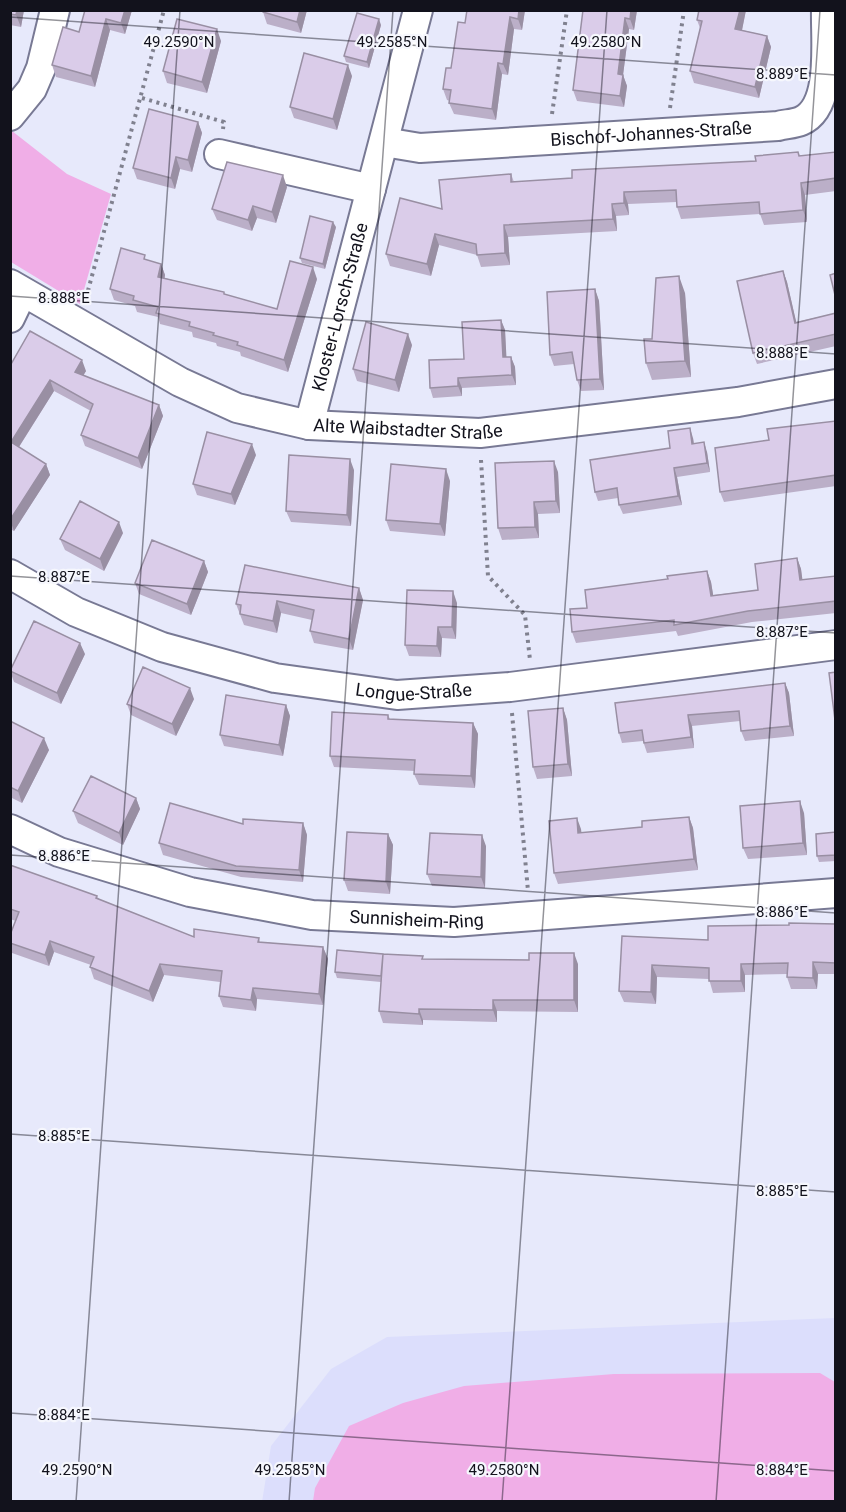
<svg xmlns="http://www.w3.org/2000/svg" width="846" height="1512" viewBox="0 0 846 1512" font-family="Roboto,sans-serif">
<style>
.built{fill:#dcdefc}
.green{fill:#f0aee7}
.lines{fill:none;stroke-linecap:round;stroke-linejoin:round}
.minor-casing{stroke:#787994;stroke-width:32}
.path{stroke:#80818f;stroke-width:4;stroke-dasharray:3 4.5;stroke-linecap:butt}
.minor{stroke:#fff;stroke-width:28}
.wall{fill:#bbafc8}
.shaded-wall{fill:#998fa3}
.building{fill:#dacce9;stroke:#998fa3;stroke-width:1.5}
.ticks{fill:none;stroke:#12121c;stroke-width:1.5;stroke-opacity:0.45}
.labels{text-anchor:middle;stroke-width:4.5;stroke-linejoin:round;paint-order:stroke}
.street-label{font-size:18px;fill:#12121c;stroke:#f6f7fd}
.ticks-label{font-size:15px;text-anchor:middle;fill:#12121c;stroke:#f6f7fd;stroke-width:4.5;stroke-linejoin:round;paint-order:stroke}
</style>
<rect width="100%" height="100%" fill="#e7e9fb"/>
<path class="built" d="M835,1318V1501L262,1502L271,1446L331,1369L387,1337Z"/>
<path class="green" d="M12,131L67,174L111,194L80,304L11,262Z
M820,1373L835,1382V1501H313L315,1488L349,1426L403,1403L464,1386L614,1374Z"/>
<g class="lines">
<g class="minor-casing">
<g id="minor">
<path d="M10,116L32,89L41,68L55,10"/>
<path id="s1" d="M384,142L420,148L778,126C785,124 794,124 801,121C834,107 825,40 826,10"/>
<path d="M219,154L371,189"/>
<path id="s2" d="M10,284L180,382L237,408L309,425L480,433L738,402L836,384"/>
<path d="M10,318L22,293"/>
<path id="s3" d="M309,425L418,10"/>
<path id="s4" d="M10,574L76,612L162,647L275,678L397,695L510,687L836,645"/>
<path id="s5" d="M10,829L59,852L190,892L312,915L454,922L836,893"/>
</g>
</g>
<path class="path" d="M142,98L224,122L223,129
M670,108L684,10
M552,114L567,10
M86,298L164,10
M481,460L488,576L525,615L530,660
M512,713L528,891"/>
<use href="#minor" class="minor"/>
</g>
<path class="wall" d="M10,10H24L21,27L10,25Z
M85,10H132L125,34L110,30L95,87L56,77L52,65L79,32Z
M263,10H307L301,33L267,24L263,12Z
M525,10L522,30L514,29L508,75L502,74L496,120L454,114L449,103L450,101L447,100L443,89L451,68L465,23Z
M583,10H637L634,30L629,29L623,75L627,86L624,107L577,101L573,90Z
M699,10H746L742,30L767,36L771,47L759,98L694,83L690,71L700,28L697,20Z
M381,25L369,68L346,62L344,56Z
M221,41L207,93L167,83L163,71Z
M352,76L337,130L294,118L290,107Z
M198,122L202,133L192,172L180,169L175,189L137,179L133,168Z
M798,152L800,156L836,152V191L805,195L807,222L764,225L760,214L681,219L677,207V202L628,204L629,215L616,216L617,231L508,237L510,265L481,267L477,255L439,245L431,276L390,266L386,254L442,209L511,174L514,182L572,178L756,161Z
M287,187L276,223L257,218L252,231L217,220L212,209Z
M336,227L325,269L302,263L300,258Z
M147,260L161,264L165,275V278L277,309L317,279L288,372L241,356L240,352L217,346L216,343L193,337L192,332L160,324L158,317L137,312L135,306L114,300L110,289Z
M783,271L787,282L796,322L836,313V346L757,364L753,353Z
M595,289L599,301L604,390L581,391L577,380L574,364L554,366L550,355Z
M685,293L691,377L652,380L646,363L652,339Z
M501,320L505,330L506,357H511L515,367L516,385L462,388V396L433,398L430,388L464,359Z
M412,345L399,392L357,381L353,369Z
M10,366L86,371L83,375L159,405L163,416L142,469L85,446L81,435L91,411L54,391L19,447L46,464L50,475L14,531L10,529Z
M836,421V486L724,502L720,492L769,440Z
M693,438L694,444L707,452L710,472L677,477L682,505L623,514L619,505L618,498L598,501L595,492L670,448Z
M256,455L235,505L197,495L193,484Z
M354,470L351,526L291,522L286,511Z
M558,472L560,513L538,514L539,538L502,540L498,528Z
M450,481L445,536L390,531L386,520Z
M123,533L104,571L65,550L60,539Z
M797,558L801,569L802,580L836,576V613L752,622L678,636L676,631L576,643L572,632L587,608L668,579L707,571L711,582L713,595L758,590Z
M204,561L208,572L191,615L139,594L135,583Z
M359,588L363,600L353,650L314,643L310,631L312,620L281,613L277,633L244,625L236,604Z
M457,603L456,639L442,638L441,657L409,656L405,645Z
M85,654L61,704L14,682L10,671V670Z
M785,683L789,693L794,736L745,741L741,731L740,721L692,726L694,748L647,753L643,741L622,743L619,733Z
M194,699L176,736L131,715L127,704Z
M286,705L290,716L283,756L224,746L220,735Z
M563,708L567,720L572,776L537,779L533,767Z
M388,715L390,719L473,723L478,734L475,788L419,785L414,774L415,771L334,767L330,756Z
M10,721L49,750L22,803L10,797Z
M136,798L140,809L123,845L78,823L73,811Z
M804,813L807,855L748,859L743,848Z
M689,817L693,828L698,870L558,884L554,873L581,829V833L642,827Z
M303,823L307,835L303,882L241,877L163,855L159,843L243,824Z
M836,832V861L819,862L817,856Z
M388,834L393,845L390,894L348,891L344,880Z
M486,846L485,888L432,886L427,874Z
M10,865L97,896L99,899L194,937L259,938L260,942L323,947L328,959L323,1005L257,999L256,1011L223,1007L219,996L220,982L164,975L153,1002L94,979L90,967L91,965L54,952L49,966L12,953L10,949V935L16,921L10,919Z
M836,924V974H818L817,989H791L787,977V974L745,975V992L713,993L709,979L657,977L656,1004L624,1002L619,991L622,936L708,940L789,925Z
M383,954L423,956V959L578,964V1012L497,1011V1022L423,1020V1025L383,1023L379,1011L381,982L337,978L335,972Z"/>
<path class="shaded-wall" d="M17,10H24L21,27L16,15Z
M125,10H132L125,34L121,23Z
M300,10H307L301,33L297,22Z
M519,10H525L522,30L518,19Z
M631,10H637L634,30L630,19Z
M740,10H746L740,40L735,29Z
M510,17L514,29L508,75L503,64Z
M625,18L629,29L623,75L627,86L624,107L620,96L618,74Z
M106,19L110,30L95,87L91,76Z
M379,19L381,25L369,68L367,62Z
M217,29L221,41L207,93L202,82Z
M767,36L771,47L759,98L755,87Z
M498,63L502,74L496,120L492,109Z
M348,65L352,76L337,130L333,119Z
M198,122L202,133L192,172L188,160Z
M176,157L180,169L175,189L171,178Z
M283,175L287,187L276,223L272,212Z
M801,183L805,195L807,222L803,210Z
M624,192L628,204L629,215L624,203Z
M612,204L616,216L617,231L613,219Z
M253,206L257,218L252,231L248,220Z
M333,222L336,227L325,269L323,264Z
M504,225L508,237L510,265L505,253Z
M435,234L439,245L431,276L427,264Z
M161,264L165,275L162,288L158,277Z
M313,267L317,279L288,372L284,360Z
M783,271L787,282L799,334L795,323Z
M679,276L685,293L691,377L685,361Z
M595,289L599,301L604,390L600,379Z
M501,320L505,330L507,367L503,357Z
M408,334L412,345L399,392L395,380Z
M511,357L515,367L516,385L512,375Z
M82,360L86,371L79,383L75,372Z
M458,378L462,388V396L458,386Z
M50,380L54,391L15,453L11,442Z
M159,405L163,416L142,469L138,458Z
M690,428L693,438L695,453L692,444Z
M704,442L707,452L710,472L707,463Z
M252,444L256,455L235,505L231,494Z
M350,459L354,470L351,526L347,515Z
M554,461L558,472L560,513L556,501Z
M46,464L50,475L14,531L10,520Z
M674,468L677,477L682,505L678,496Z
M446,469L450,481L445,536L440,524Z
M534,502L538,514L539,538L535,527Z
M119,522L123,533L104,571L100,559Z
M797,558L801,569L804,591L800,580Z
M204,561L208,572L191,615L187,604Z
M707,571L711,582L715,606L711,596Z
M359,588L363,600L353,650L349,639Z
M453,591L457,603L456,639L452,627Z
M277,601L281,613L277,633L273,621Z
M438,627L442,638L441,657L437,646Z
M80,643L85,654L61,704L57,693Z
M785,683L789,693L794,736L790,726Z
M190,688L194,699L176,736L172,724Z
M286,705L290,716L283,756L279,745Z
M563,708L567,720L572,776L568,764Z
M688,715L692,726L694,748L691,737Z
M473,723L478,734L475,788L471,776Z
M44,738L49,750L22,803L18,791Z
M136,798L140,809L123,845L119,833Z
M800,801L804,813L807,855L803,843Z
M689,817L693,828L698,870L694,859Z
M577,818L581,829L583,844L578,833Z
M303,823L307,835L303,882L299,870Z
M388,834L393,845L390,894L386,882Z
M482,835L486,846L485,888L481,877Z
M50,941L54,952L49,966L45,955Z
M323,947L328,959L323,1005L319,994Z
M574,953L578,964V1012L574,1000Z
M813,962L818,974L817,989L813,978Z
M160,964L164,975L153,1002L149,991Z
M741,964L745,975V992L741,981Z
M652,965L657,977L656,1004L651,992Z
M253,988L257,999L256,1011L251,1000Z
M493,1000L497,1011V1022L493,1010Z
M419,1009L423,1020V1025L419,1014Z"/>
<path class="building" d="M10,10H17L16,15L10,14Z
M85,10H125L121,23L106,19L91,76L52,65L63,27L79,32Z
M263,10H300L297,22L263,12Z
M467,10H519L518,19L510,17L503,64L498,63L492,109L449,103L451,90L443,89L446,68H451L458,22L465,23Z
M583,10H631L630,19L625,18L618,74L623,75L620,96L573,90Z
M699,10H740L735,29L767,36L755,87L690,71L702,21L697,20Z
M357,13L379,19L367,62L344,56Z
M177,19L217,29L202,82L163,71Z
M304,53L348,65L333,119L290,107Z
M149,109L198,122L188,160L176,157L171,178L133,168Z
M798,152L799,156L836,152V178L801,183L803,210L760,214L759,202L677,207L676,190L624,192V203L612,204L613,219L504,225L505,253L477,255L476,244L435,234L427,264L386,254L400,198L442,209L439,180L511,174V182L572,178V170L756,161L755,156Z
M227,162L283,175L272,212L253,206L248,220L212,209Z
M310,216L333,222L323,264L300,258Z
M121,248L145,255L144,259L161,264L158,277L224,292V294L277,309L290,261L313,267L284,360L237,345L238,342L213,335L214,333L189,326L190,322L156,313L158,307L133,300L134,296L110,289Z
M783,271L795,323L836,313V334L753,353L737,281Z
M836,273V299L830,275Z
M679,276L685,361L646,363L644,339H652L656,278Z
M595,289L600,379L577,380L572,352L550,355L547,292Z
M501,320L503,357H511L512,375L458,378V386L430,388L429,360L464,359L462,322Z
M366,322L408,334L395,380L353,369Z
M30,331L82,360L75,372L159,405L138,458L81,435L93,404L50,380L11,442L46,464L10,520V366Z
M836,421V475L720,492L715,448L769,440L767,429Z
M690,428L692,444L704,442L707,463L674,468L678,496L619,505L617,488L595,492L590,460L670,448L668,431Z
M207,432L252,444L231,494L193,484Z
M289,455L350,459L347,515L286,511Z
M554,461L556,501L534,502L535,527L498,528L495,463Z
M391,464L446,469L440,524L386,520Z
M80,501L119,522L100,559L60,539Z
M152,540L204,561L187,604L135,583Z
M797,558L800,580L836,576V601L748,611L674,625V620L572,632L570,609L587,608L585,590L668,579L667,576L707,571L711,596L758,590L755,564Z
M245,565L359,588L349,639L310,631L314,610L277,601L273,621L240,614L241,605L236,604Z
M407,590L453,591L452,627H438L437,646L405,645Z
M34,621L80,643L57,693L10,671Z
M143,667L190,688L172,724L127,704Z
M836,672V720H835L829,673Z
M785,683L790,726L741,731L739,711L688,715L691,737L644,743L642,730L619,733L615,703Z
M226,695L286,705L279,745L220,735Z
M563,708L568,764L533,767L528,711Z
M332,712L388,715V719L473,723L471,776L414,774L415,760L330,756Z
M10,721L44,738L18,791L10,787Z
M91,776L136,798L119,833L73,811Z
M800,801L803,843L743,848L740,806Z
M170,803L243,824V819L303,823L299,870L236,866L159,843Z
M689,817L694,859L554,873L549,821L577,818L578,833L642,827V821Z
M347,832L388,834L386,882L344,880Z
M836,832V855L817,856L816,834Z
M430,833L482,835L481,877L427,874Z
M10,865L97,896L96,898L194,937V929L259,938L258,942L323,947L319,994L253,988L251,1000L219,996L222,971L160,964L149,991L90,967L94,957L50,941L45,955L10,943V935L19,912L10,909Z
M789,923L836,924V963L813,962V978L787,977L788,963L741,964V981H709V968L652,965L651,992L619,991L622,936L708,940V926L789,925Z
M337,950L383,954L381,976L335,972Z
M529,953H574V1000H493V1010L419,1009V1014L379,1011L383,954L423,956L422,959L529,960Z"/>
<path class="ticks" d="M10,17L836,75M10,296L836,354M10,576L836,633M10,855L836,913M10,1134L836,1192M10,1413L836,1471M76,1502L180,10M289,1502L393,10M502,1502L607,10M716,1502L820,10"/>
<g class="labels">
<g class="street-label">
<text dy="6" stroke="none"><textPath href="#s1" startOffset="268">Bischof-Johannes-Straße</textPath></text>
<text dy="6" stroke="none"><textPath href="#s3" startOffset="122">Kloster-Lorsch-Straße</textPath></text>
<text dy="6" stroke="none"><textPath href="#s2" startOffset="432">Alte Waibstadter Straße</textPath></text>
<text dy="6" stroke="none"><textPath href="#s4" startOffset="426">Longue-Straße</textPath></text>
<text dy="6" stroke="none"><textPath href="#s5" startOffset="420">Sunnisheim-Ring</textPath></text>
</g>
</g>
<g class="ticks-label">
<text x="179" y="47">49.2590°N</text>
<text x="392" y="47">49.2585°N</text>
<text x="606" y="47">49.2580°N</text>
<text x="782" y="79">8.889°E</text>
<text x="64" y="303">8.888°E</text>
<text x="782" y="358">8.888°E</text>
<text x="64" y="582">8.887°E</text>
<text x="782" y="637">8.887°E</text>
<text x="64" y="861">8.886°E</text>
<text x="782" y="917">8.886°E</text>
<text x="64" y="1141">8.885°E</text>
<text x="782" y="1196">8.885°E</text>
<text x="64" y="1420">8.884°E</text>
<text x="782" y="1475">8.884°E</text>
<text x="77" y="1475">49.2590°N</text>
<text x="290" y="1475">49.2585°N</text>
<text x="504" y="1475">49.2580°N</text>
</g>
<rect width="846" height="1512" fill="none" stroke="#12121c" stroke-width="24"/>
</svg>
